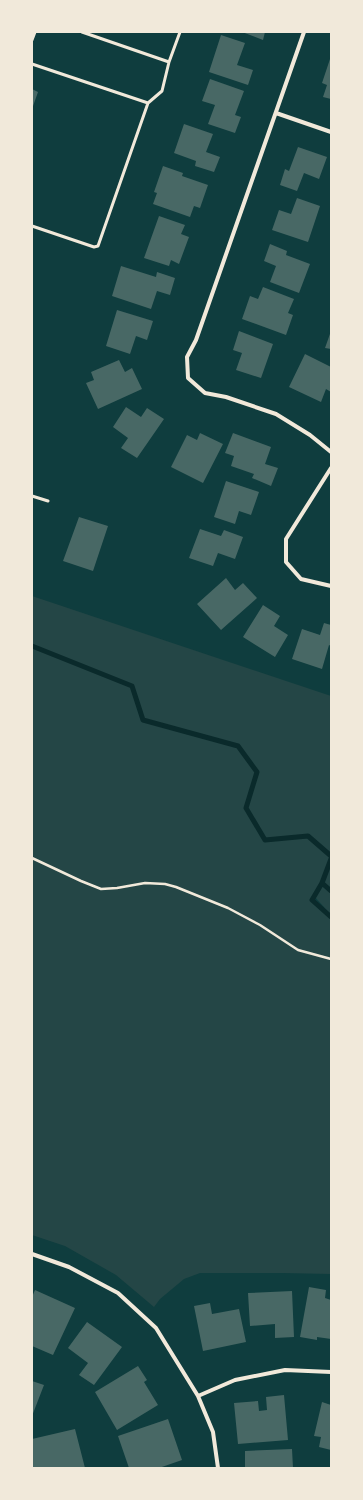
<svg xmlns="http://www.w3.org/2000/svg" width="363" height="1500" viewBox="0 0 363 1500" font-family="'DejaVu Sans',sans-serif">
<style>
.green{fill:#244646}
.lines{fill:none;stroke-linecap:round;stroke-linejoin:round}
.stream{stroke:#0a2a2b;stroke-width:5}
.building{fill:#486865}
.path{stroke:#f1e9da;stroke-width:2.5}
.service{stroke:#f1e9da;stroke-width:3}
.minor{stroke:#f1e9da;stroke-width:4}
</style>
<rect width="100%" height="100%" fill="#0f3d3e"/>
<path class="green" d="M32,596L331,696V915L315,897L312,900L331,917V1274L282,1273H200L184,1279L160,1299L154,1307L116,1275L65,1246L32,1235Z"/>
<g class="lines">
<path class="stream" d="M32,646L132,686L143,720L238,746L257,772L246,808L265,840L308,836L331,856
M331,859L322,883L312,900L331,917
M322,883L331,891"/>
</g>
<path class="building" d="M242,32H265L263,40Z
M221,35L245,43L237,65L253,70L248,85L209,72Z
M330,59L331,60V99L323,97L327,85L322,83Z
M210,79L244,91L235,115L241,117L235,133L208,124L215,105L202,101Z
M32,89L38,92L32,109Z
M184,124L213,134L206,152L220,157L214,172L195,166L196,161L174,153Z
M298,147L327,157L319,179L304,173L297,191L280,185L285,169L289,171Z
M163,166L183,173L182,176L208,185L200,208L194,206L190,217L153,204L157,193L154,192Z
M297,198L320,206L308,242L272,230L279,210L291,214Z
M159,216L185,225L181,234L189,237L179,264L171,260L169,266L144,258Z
M270,244L287,251L286,255L310,264L299,293L270,282L276,266L264,261Z
M121,266L156,277L157,272L175,278L170,295L157,291L151,309L112,296Z
M263,287L294,299L288,313L293,315L286,335L242,319L250,296L258,299Z
M117,310L153,321L147,340L136,336L130,354L106,346Z
M239,331L273,344L261,378L236,370L242,353L233,350Z
M331,331V349L325,348Z
M305,354L331,367V392L326,389L321,402L289,387Z
M119,360L125,372L132,368L142,389L98,409L86,383L94,380L91,372Z
M126,407L141,417L147,408L164,419L137,458L121,448L128,438L113,427Z
M200,433L223,444L203,483L171,467L187,435L197,440Z
M233,433L271,447L265,464L278,468L271,486L252,478L254,474L231,466L234,456L225,453Z
M226,481L259,492L251,515L239,511L235,524L214,517Z
M79,517L108,526L93,571L63,561Z
M200,529L221,536L224,530L243,537L235,559L218,553L213,566L189,558Z
M226,578L235,590L243,583L257,598L221,630L197,604Z
M263,605L280,616L274,626L288,635L275,657L243,637Z
M324,623L331,625V646L329,645L322,669L292,659L302,629L320,635Z
M309,1287L326,1290L325,1298L331,1300V1339L317,1337V1340L300,1337Z
M35,1290L75,1308L53,1355L32,1346V1297Z
M292,1291L294,1337L275,1338V1324L250,1326L248,1293Z
M210,1303L212,1314L239,1309L246,1342L203,1351L194,1306Z
M87,1322L122,1347L94,1385L79,1375L88,1363L68,1348Z
M138,1366L147,1380L144,1382L158,1405L117,1430L95,1392Z
M32,1381L44,1385L32,1416Z
M284,1395L288,1440L238,1444L234,1403L258,1401L259,1411L267,1410L266,1397Z
M322,1402L331,1405V1450L319,1447L321,1437L314,1436Z
M168,1419L182,1460L159,1468H129L118,1436Z
M75,1429L85,1468H32V1439Z
M292,1449L293,1468H245V1451Z"/>
<g class="lines">
<path class="path" d="M32,858L81,881L101,889L117,888L145,883L165,884L176,887L228,908L260,925L298,950L331,959"/>
<path class="service" d="M82,32L169,62
M32,40L35,32
M32,64L148,103
M32,226L94,247L98,246L148,103L162,91L169,62L180,32
M32,496L48,501"/>
<path class="minor" d="M304,32L196,340L187,357L188,378L205,393L226,397L276,414L310,435L331,452
M276,113L331,132
M331,468L286,539V562L301,579L331,586
M32,1254L69,1267L118,1293L156,1328L198,1396L213,1432L218,1468
M198,1396L235,1380L285,1370L331,1372"/>
</g>
<rect width="363" height="1500" fill="none" stroke="#f1e9da" stroke-width="66"/>
</svg>
